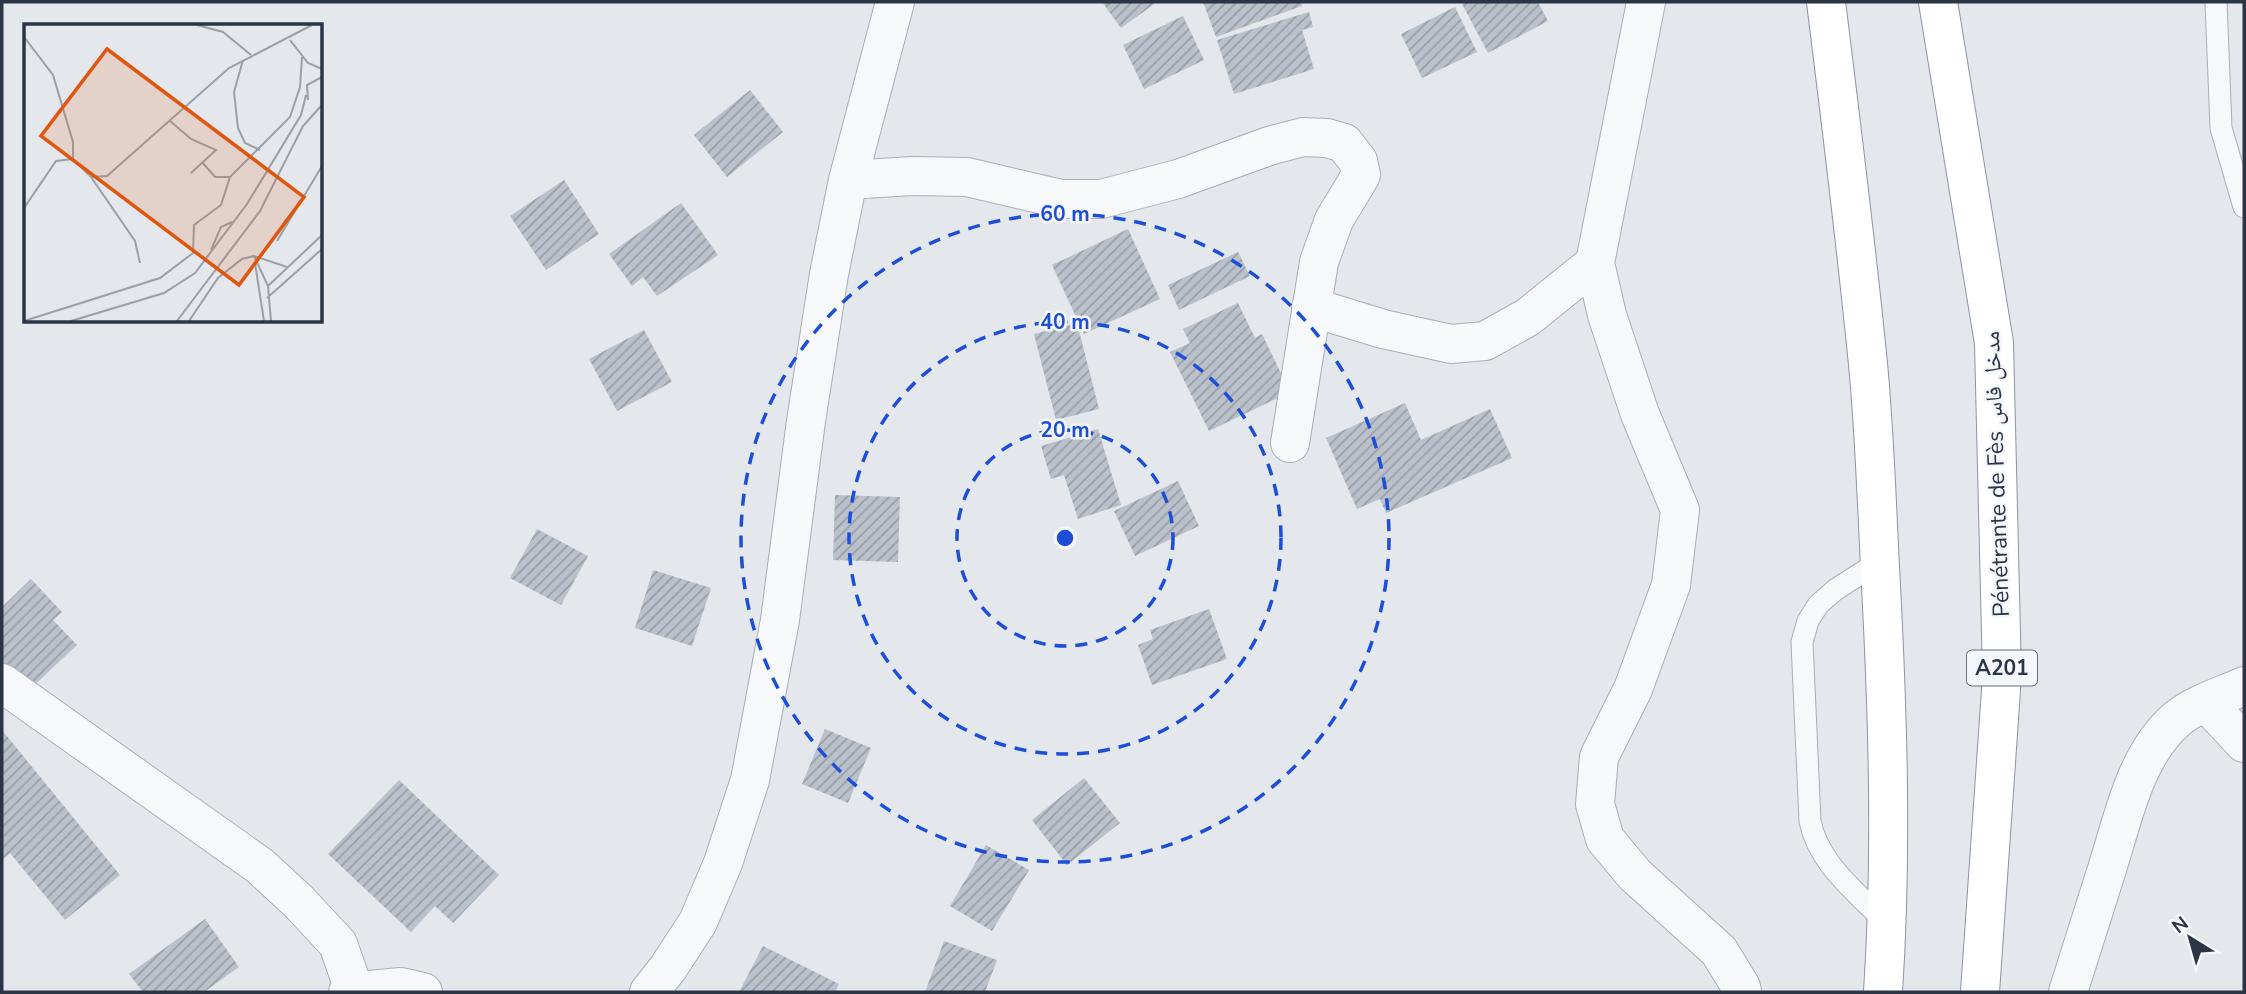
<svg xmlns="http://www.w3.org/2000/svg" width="2246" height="994" viewBox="0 0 2246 994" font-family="'Nunito Sans','Noto Naskh Arabic',sans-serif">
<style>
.building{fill:url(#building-hatch)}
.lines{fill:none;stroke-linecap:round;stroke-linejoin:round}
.lane-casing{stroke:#a9aeb7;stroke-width:23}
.street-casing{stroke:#a9aeb7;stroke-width:40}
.highway-casing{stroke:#8b95a3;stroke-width:40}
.lane{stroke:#f7f8fa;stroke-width:21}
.street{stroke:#f7f8fa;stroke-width:38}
.highway{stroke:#fff;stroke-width:38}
.ring{fill:none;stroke:#1d4ed8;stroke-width:3.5;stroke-dasharray:12 9}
.labels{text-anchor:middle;stroke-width:5;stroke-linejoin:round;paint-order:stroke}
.shield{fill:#f4f6f9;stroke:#676f7b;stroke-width:2}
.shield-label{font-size:21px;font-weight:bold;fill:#2b3545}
.street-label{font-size:23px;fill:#2b3545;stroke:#f4f6f9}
.inset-road{fill:none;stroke:#9aa0a9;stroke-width:2}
.view{fill:#df570f;fill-opacity:0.15;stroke:#df570f;stroke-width:3.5}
.inset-edge{fill:none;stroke:#2b3545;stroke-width:3.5}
.centre{fill:#1d4ed8;stroke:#f4f6f9;stroke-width:3.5}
.ring-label{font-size:21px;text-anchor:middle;font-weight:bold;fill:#1d4ed8;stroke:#f4f6f9;stroke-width:5;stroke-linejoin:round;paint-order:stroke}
</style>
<defs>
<pattern id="building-hatch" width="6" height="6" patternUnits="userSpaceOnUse" patternTransform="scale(1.75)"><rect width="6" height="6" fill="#bbc1ca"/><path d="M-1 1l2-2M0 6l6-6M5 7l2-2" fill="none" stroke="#989ea6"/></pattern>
</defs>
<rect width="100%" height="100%" fill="#e4e7ec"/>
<path class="building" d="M1102,2H1157L1121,28Z
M1203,2H1301L1302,6L1216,37Z
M1461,2H1538L1548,21L1488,53Z
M1455,7L1477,52L1422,78L1401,34Z
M1309,12L1313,27L1302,30L1314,69L1234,94L1217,40Z
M1183,16L1204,60L1144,89L1123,45Z
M750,90L783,132L727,177L694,135Z
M564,180L599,234L546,270L510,216Z
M681,203L718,255L657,296L643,277L632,286L609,254Z
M1128,229L1160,299L1084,334L1052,265Z
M1238,252L1250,276L1179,310L1168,285Z
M1238,303L1255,338L1262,334L1290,392L1209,431L1170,352L1190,343L1183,329Z
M1077,323L1099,409L1056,420L1034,334Z
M644,330L672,382L617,411L589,359Z
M1405,403L1421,440L1490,409L1512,458L1386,513L1380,499L1357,509L1326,438Z
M1098,429L1121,505L1078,519L1064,475L1051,479L1041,446Z
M1178,481L1199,526L1135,556L1114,511Z
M835,495L900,497L898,562L833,560Z
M537,529L588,556L561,605L510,578Z
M653,570L711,588L692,646L635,628Z
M31,579L62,612L53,620L77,645L26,693L2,667V607Z
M1209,609L1227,659L1152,685L1138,645L1153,639L1150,630Z
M825,729L871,748L848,803L802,784Z
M2,730L120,875L65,920L10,853L2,860Z
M1084,778L1120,823L1067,865L1032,820Z
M399,780L499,875L453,923L435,906L411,932L328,854Z
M986,845L1029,870L992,931L950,906Z
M205,919L239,967L204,992H143L129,974Z
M944,941L997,960L985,992H925Z
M763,946L839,984L835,992H739Z"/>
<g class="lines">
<g class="lane-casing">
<path id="lane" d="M2216,2L2221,128L2244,207
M1880,561L1835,590L1818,605L1808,621L1802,642L1810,821C1818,864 1859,894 1888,925"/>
</g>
<g class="street-casing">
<path id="street" d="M1646,2L1595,263L1607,315L1640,414L1680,510L1671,585L1633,689L1599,757L1595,804L1605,839L1635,875L1719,951L1741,987L1742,992
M848,180L912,176L967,177L1061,199H1101L1178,179L1269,146L1303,137L1327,138L1344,143L1358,161L1361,175L1334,220L1319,262L1290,443
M1311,307L1383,329L1451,344L1485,341L1528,317L1595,263
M2,683L260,866L299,902L338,944L354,990
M2206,702L2244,743
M348,992L401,987L423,992
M649,992L668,968L698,922L723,863L750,780L780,620L806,421L829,274L848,180L895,2
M2068,992C2081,951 2094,910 2107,869C2123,819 2135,755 2177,719C2195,704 2222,696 2244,686"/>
</g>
<g class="highway-casing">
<path id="highway" d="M1826,2C1841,122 1856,243 1868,364C1875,437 1877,512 1881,586C1888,721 1892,857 1883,992
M1938,2L1994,343L2002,676L1980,992"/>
</g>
<use href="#lane" class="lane"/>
<use href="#street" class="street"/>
<use href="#highway" class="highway"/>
</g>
<g class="ring">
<circle cx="1065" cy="538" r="108"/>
<circle cx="1065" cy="538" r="216"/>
<circle cx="1065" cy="538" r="324"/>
</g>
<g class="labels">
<rect class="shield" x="1967" y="650.5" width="70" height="35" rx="5"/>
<g class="shield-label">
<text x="2002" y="675">A201</text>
</g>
<g class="street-label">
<text transform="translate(1996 474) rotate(-92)" y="8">Pénétrante de Fès مدخل فاس</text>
</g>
</g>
<g transform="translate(24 24)">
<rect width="298" height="298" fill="#e4e7ec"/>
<path class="inset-road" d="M173,1L199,8L227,31M0,13L29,51L49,118V135M266,16L284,39L298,45M219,36L210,68L214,104L221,119L236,126M284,76L283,61L298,53M146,97L167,115L192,126L167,149M178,138L191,153H206M67,153L111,217L116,239M0,184L32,137L49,135L67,153L83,152L205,44L288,1M253,217L298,142M187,226L197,203L208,198M230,232L244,262L247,297M231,239L240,297M244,262L298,211M243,274L298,225M0,297L136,254L169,229L170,201L197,181L206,153L266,93L276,63L278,33M47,297L140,269L171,249L223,180L277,91L282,71M153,297L236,187L279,102L297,82M165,297L194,254L218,235L230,232L263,243"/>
<path class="view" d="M83,25L280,173L215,261L17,112Z"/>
<rect width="298" height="298" class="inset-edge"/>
</g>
<circle cx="1065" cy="538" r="10" class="centre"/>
<g class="ring-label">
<text x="1065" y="221">60 m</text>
<text x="1065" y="329">40 m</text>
<text x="1065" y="437">20 m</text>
</g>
<rect width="2246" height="994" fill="none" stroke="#2b3545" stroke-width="7"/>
<g transform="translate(2190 938) rotate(323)" stroke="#f4f6f9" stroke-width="5" paint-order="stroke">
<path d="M0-5L12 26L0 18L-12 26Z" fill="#2b3545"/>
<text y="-10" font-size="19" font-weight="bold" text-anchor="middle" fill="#2b3545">N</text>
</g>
</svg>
